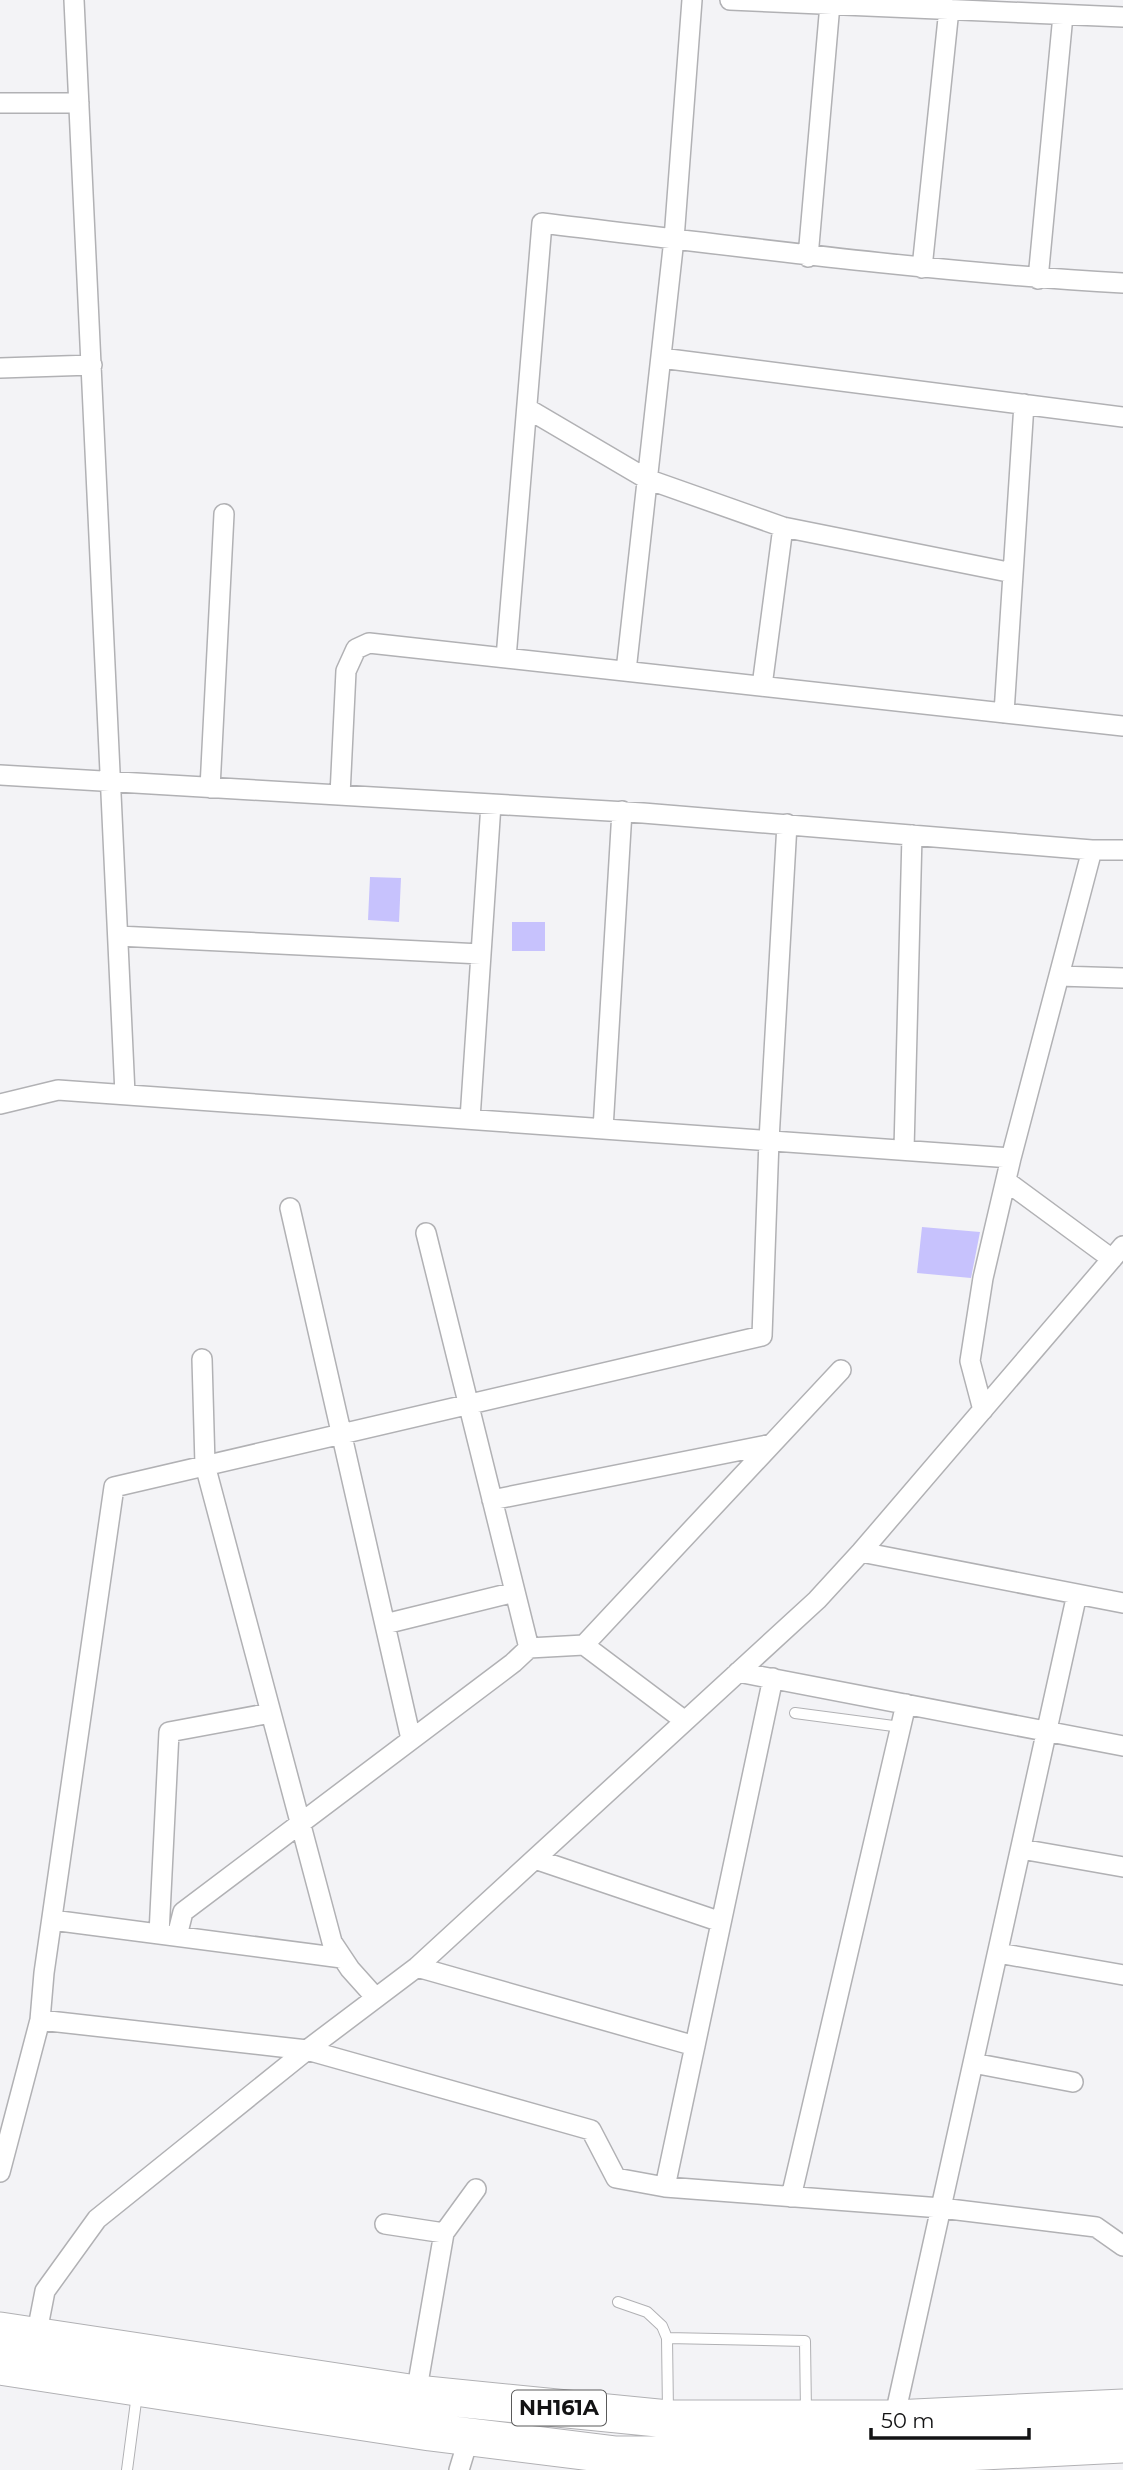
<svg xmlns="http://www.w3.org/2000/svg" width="1123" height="2470" viewBox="0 0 1123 2470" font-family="Montserrat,sans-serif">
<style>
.building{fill:#c7c2fd}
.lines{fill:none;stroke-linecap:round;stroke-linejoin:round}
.lane-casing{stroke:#b1b1b4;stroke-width:12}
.street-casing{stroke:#b1b1b4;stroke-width:22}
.highway-casing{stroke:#b1b1b4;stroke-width:39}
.lane{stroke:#fff;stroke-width:10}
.street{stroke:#fff;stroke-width:19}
.highway{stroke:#fff;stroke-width:37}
.labels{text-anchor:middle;stroke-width:5;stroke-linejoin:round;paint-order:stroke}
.shield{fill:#fff;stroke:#5a5a5a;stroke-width:2}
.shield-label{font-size:21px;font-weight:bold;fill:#131314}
</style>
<rect width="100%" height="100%" fill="#f3f3f6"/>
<path class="building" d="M370,877L401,878L399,922L368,920Z
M512,922H545V951H512Z
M922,1227L980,1232L971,1278L917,1273Z"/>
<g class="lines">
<g class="lane-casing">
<path id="lane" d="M795,1713L901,1727
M618,2302L647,2312L662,2326L667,2338L668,2412
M667,2338L805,2341L806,2412
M127,2470L137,2394"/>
</g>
<g class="street-casing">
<path id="street" d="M74,0L125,1094
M730,0L1123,17
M0,103H79
M808,257L830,4
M922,268L949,9
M1038,279L1063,15
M661,358L1123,417
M0,368L92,365
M528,409L647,479L783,527L1013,573
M506,658L542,223C735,246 928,272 1123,283
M626,671L674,239L692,0
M762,686L783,527
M1004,713L1024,404
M0,775L643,813L1092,850H1123
M210,788L224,514
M340,795L346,671L356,649L369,643L1123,726
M118,936L481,954
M1059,976L1123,978
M0,1104L58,1090L1011,1158
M470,1119L491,804
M603,1129L622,811
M904,1150L912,835
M1006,1181L1112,1259
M290,1208L411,1739
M426,1233L529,1648
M202,1359L205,1465L332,1942L350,1969L376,1998
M983,1410L970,1361L983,1278L1011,1158L1092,850
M492,1500L772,1444
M861,1552L1123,1603
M385,1624L515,1592
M584,1645L841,1370
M738,1672L1123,1746
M1021,1849L1123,1867
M535,1859L721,1922
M52,1920L342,1958
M159,1934L169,1732L271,1713
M177,1936L183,1912L513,1663L529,1648L584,1645L685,1721
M998,1953L1123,1975
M417,1967L695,2046
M40,2020L307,2050L591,2130L616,2178L665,2187L941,2208L1096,2227L1123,2246
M973,2063L1073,2082
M0,2172L40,2020L44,1973L114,1487L762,1336L769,1140L787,824
M665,2187L773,1678
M791,2197L906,1704
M385,2224L444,2233L415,2400
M444,2233L476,2189
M36,2337L45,2291L97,2219L307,2050L417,1967L817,1600L861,1552L1123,1246
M893,2424L1077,1594
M459,2470L469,2437"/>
</g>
<g class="highway-casing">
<path id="highway" d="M0,2331L416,2394L668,2419H894L1123,2408
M0,2366L430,2432L616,2455L924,2454L1123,2444"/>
</g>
<use href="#lane" class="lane"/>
<use href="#street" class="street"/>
<use href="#highway" class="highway"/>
</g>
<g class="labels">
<rect class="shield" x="512" y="2390.5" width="94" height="35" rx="5"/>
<g class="shield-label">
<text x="559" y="2415">NH161A</text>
</g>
</g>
<path d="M871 2428v10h158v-10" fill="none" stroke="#131314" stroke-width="3.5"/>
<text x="881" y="2428" font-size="21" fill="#131314" stroke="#ffffff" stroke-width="5" paint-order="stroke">50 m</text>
</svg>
